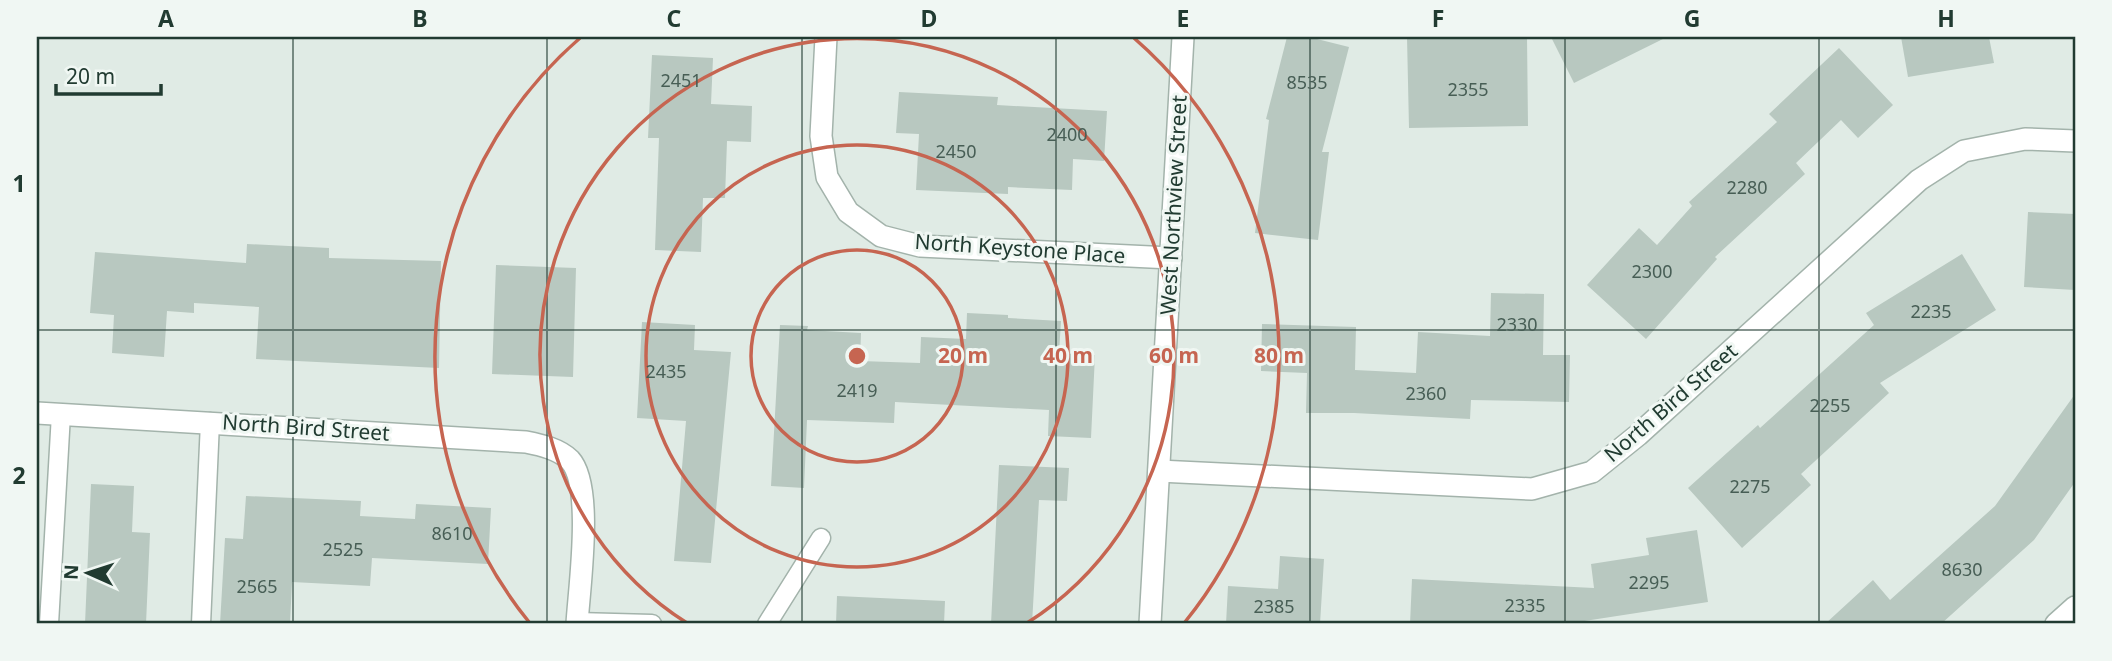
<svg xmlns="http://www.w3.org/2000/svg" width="2112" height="661" viewBox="0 0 2112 661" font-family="'Noto Sans',sans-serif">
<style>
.building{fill:#b8c8c0}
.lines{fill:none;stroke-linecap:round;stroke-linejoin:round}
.service-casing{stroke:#a3b3ab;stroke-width:21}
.minor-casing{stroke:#a3b3ab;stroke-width:24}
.tertiary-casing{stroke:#a3b3ab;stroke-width:24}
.service{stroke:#fff;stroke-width:18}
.minor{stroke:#fff;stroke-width:21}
.tertiary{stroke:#fff;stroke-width:21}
.grid{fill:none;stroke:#213b31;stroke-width:2;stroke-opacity:0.55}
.ring{fill:none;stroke:#c66551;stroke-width:3.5}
.labels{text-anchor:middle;stroke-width:6;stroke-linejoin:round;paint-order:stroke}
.number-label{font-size:18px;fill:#475e55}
.street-label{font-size:21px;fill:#213b31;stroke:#f0f7f3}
.centre{fill:#c66551;stroke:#f0f7f3;stroke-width:3.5}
.ring-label{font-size:21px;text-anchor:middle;font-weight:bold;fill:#c66551;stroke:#f0f7f3;stroke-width:6;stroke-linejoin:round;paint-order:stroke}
.neatline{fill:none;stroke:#213b31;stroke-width:2.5}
.grid-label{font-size:23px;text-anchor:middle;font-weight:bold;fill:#213b31}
</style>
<rect width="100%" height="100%" fill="#e0ebe5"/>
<path class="building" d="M1287,37H1309L1349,47L1322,152H1329L1318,240L1255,233L1269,120L1266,119Z
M1407,37H1527L1528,126L1409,128Z
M1551,37H1667L1574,83Z
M1901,37H1989L1994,63L1908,77Z
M1839,48L1893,105L1858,138L1841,120L1796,163L1805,174L1715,257L1717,259L1646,339L1587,285L1639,228L1657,245L1692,206L1689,202L1777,122L1769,114Z
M652,55L713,58L711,104L752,106L751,142L727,141L725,198H703L701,252L655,250L659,138H648Z
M899,92L998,97L997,105L1107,111L1104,161L1073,159L1072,190L1008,187V194L916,190L919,134L896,133Z
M2028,212L2075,214V290L2024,287Z
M247,244L329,248V258L441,261L439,368L256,359L259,307L194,303V313L167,311L164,357L112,353L114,315L90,313L95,252L246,263Z
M1962,254L1996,310L1880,383L1889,393L1801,474L1811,485L1742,548L1688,488L1758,425L1760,428L1874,325L1866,313Z
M496,265L576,268L573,377L492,374Z
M1491,293L1544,294L1543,355H1570L1569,402L1471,400L1470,419L1354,413H1306L1307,373L1261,371L1262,324L1356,327L1355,370L1416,373L1418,332L1490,336Z
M967,313L1008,315V318L1061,321L1059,353L1095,355L1091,438L1048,436L1049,410L895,402L894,423L807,420L804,488L771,486L780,325L808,326L807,330L861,333L860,361L920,363L921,337L966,339Z
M642,322L695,325L694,350L731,352L711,563L674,561L686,421L637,418Z
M2075,394V482L2034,540L1941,624H1825L1873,580L1890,600L1995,506Z
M999,465L1069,468L1067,501L1039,500L1032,624H991Z
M91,484L134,486L132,532L150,533L146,624H85Z
M246,496L361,501L360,516L415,519L416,504L491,508L488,564L372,558L370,586L292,582L290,624H220L225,538L243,539Z
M1697,530L1708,602L1578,622L1577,624H1410L1412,579L1594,588L1591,564L1649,555L1646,538Z
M1280,556L1324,559L1320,624H1226L1228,586L1278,589Z
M837,596L945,601L944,624H836Z"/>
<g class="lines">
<g class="service-casing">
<path id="service" d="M577,622L652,624
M49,624L61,414
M201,624L210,422
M767,624L821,538"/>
</g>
<g class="minor-casing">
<path id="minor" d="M826,37L821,136L827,177L848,212L881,236L920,246L1171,258
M37,413L526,442C541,445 559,449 570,460C594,486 579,588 577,624
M1159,471L1532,489L1592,472L1638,435L1919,180L1964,151L2025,139L2075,141
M2056,624L2075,607"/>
</g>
<g class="tertiary-casing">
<path id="tertiary" d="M1150,624L1183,37"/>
</g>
<use href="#service" class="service"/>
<use href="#minor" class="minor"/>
<use href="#tertiary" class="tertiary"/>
</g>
<path class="grid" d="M293,37V624M547,37V624M802,37V624M1056,37V624M1310,37V624M1565,37V624M1819,37V624M37,330H2075"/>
<g class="ring">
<circle cx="857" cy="356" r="106"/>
<circle cx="857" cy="356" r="211"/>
<path d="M687 623A317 317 0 1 1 1027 623"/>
<path d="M529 622A422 422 0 0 1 580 38M1134 38A422 422 0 0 1 1185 622"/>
</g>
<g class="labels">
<g class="number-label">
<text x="681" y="87">2451</text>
<text x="1307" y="89">8535</text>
<text x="1468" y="96">2355</text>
<text x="1067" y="141">2400</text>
<text x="956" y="158">2450</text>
<text x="1747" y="194">2280</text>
<text x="1652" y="278">2300</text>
<text x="1931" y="318">2235</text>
<text x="1517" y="331">2330</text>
<text x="666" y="378">2435</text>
<text x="857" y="397">2419</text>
<text x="1426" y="400">2360</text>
<text x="1830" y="412">2255</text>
<text x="1750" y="493">2275</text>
<text x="452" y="540">8610</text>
<text x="343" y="556">2525</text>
<text x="1962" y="576">8630</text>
<text x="1649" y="589">2295</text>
<text x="257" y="593">2565</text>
<text x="1525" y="612">2335</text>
<text x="1274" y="613">2385</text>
</g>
<g class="street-label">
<text transform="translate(1174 205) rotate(-87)" y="7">West Northview Street</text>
<text transform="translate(1020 249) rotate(4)" y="7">North Keystone Place</text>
<text transform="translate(1671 403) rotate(-41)" y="7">North Bird Street</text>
<text transform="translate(306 428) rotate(4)" y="7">North Bird Street</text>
</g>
</g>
<circle cx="857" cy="356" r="10" class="centre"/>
<g class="ring-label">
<text x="963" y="363">20 m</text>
<text x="1068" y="363">40 m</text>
<text x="1174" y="363">60 m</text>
<text x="1279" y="363">80 m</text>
</g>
<rect width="2112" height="661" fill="none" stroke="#f0f7f3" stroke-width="77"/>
<g transform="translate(88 573) rotate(273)" stroke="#f0f7f3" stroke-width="5" paint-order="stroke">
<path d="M0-5L12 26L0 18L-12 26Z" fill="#213b31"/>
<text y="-10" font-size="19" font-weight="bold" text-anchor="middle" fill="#213b31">N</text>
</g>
<path d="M56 84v10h105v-10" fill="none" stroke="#213b31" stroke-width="3.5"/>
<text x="66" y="84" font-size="21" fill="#213b31" stroke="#f0f7f3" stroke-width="5" paint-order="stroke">20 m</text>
<rect x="38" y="38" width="2036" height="584" class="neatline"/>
<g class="grid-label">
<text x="166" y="27">A</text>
<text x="420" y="27">B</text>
<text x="674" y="27">C</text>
<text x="929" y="27">D</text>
<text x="1183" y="27">E</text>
<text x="1438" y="27">F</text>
<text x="1692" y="27">G</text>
<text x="1946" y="27">H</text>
<text x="19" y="192">1</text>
<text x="19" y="484">2</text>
</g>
</svg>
